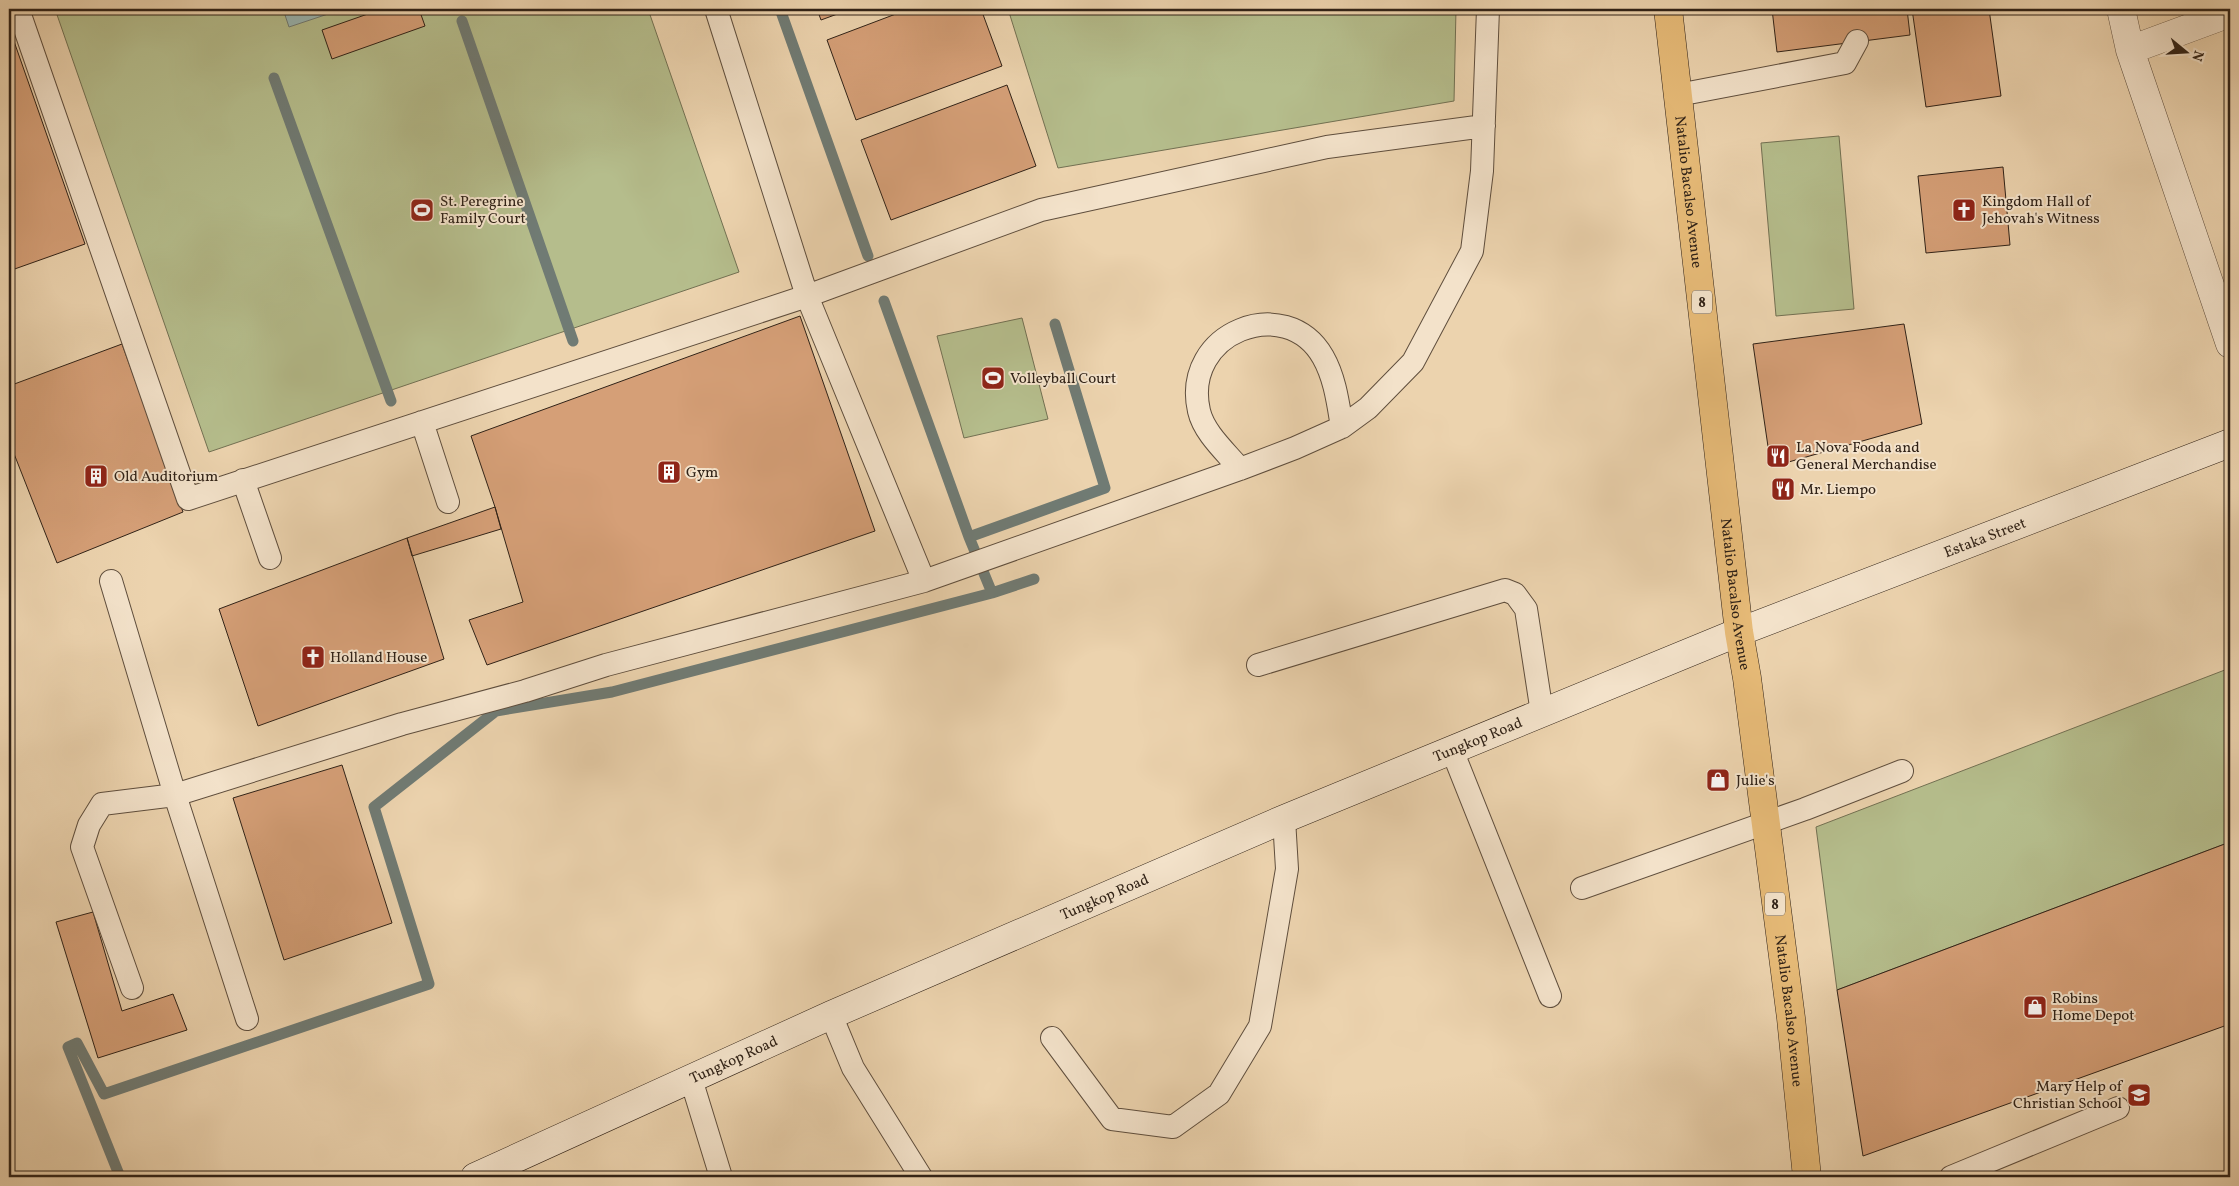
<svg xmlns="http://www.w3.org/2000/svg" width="2239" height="1186" viewBox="0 0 2239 1186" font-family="Vollkorn,serif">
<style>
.green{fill:#b5bd8c;stroke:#727052}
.water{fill:#9ab6b2;stroke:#707b74}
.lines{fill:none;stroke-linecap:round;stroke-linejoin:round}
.stream{stroke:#707b74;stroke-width:11}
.building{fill:#d59f77;stroke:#302217}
.lane-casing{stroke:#5f4e3d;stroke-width:24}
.street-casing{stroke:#5f4e3d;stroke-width:29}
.secondary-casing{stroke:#302217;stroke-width:29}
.highway-casing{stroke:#302217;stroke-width:29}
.lane{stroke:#f3e2ca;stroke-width:22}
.street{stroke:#f3e2ca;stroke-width:28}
.secondary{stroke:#f3e2ca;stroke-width:28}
.highway{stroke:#e6ba77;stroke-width:28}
.labels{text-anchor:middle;stroke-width:4;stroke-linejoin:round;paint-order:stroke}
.shield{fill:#f3e2ca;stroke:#6a5c4d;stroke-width:1}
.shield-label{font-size:14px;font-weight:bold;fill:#302217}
.street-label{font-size:15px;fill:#302217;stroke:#f3e2ca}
.poi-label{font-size:15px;fill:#302217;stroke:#f3e2ca;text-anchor:start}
</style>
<rect width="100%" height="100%" fill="#ecd3ae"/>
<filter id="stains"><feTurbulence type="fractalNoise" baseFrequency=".004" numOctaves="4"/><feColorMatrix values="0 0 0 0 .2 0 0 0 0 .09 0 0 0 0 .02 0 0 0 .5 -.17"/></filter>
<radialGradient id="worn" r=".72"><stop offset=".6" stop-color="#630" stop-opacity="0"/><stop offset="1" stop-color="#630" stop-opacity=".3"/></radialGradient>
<path class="green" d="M55,9H648L739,272L209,452Z
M1008,9H1456L1454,101L1058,168Z
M1839,136L1854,309L1776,316L1761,143Z
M1022,318L1048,419L964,438L937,336Z
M2230,668V842L1837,990L1816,827Z"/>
<path class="water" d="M283,9H343L289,27Z"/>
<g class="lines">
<path class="stream" d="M780,9L868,256
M462,21L573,341
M274,78L391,401
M884,301L969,537L992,593
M969,537L1105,488L1055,324
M120,1177L68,1047L77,1043L104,1094L429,984L374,807L496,711L612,692L992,593L1034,579"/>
</g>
<path class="building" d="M382,9H419L425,26L332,59L322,30Z
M817,9H851L821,20Z
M909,9H981L1002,66L856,120L827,40Z
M1772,9H1907L1910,35L1777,52Z
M1912,9H1989L2001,96L1926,107Z
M9,27L85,244L9,271Z
M1007,85L1036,166L891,220L861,140Z
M2003,167L2010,245L1926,253L1918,176Z
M800,316L875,531L487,665L469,620L523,602L495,507L471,436Z
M1904,324L1922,424L1771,467L1753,344Z
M122,344L183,512L57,563L9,441V386Z
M495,507L501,529L412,556L407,538Z
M407,538L444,659L258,726L219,609Z
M342,765L392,923L284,960L233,798Z
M2230,842V1024L1863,1156L1837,990Z
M93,912L122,1011L173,994L187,1030L98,1058L56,922Z"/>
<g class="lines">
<g class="lane-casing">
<path id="lane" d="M18,9L188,499L807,296L1041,210L1327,147L1484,126
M716,9L807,296L924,581
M1678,95L1845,63L1857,41
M422,422L448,502
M1240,469C1226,452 1204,433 1199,411C1181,332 1286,292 1323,357C1335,378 1338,403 1342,427
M243,480L270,558
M111,581L175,795L247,1019
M1258,665L1505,590L1515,594L1526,609L1542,713
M1452,750L1550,996
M1582,888L1805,809L1902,771
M132,988L82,847L89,825L102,804L175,795L402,724L525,691L606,665L924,581L1240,469L1295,448L1342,427L1368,408L1413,362L1472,251L1482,171L1488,9
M831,1015L853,1068L921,1177
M1052,1038L1112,1119L1173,1127L1219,1094L1260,1026L1287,869L1284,819
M691,1079L721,1177
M1951,1177L2118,1108"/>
</g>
<g class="street-casing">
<path id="street" d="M2121,9L2130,50L2230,344
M2130,50L2230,13"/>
</g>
<g class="secondary-casing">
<g id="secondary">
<path id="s1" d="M475,1177L831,1015L1284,819L1739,632L2230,443"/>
</g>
</g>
<g class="highway-casing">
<g id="highway">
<path id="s2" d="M1668,9L1739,632L1747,678L1791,1018L1807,1177"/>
</g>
</g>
<use href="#lane" class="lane"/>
<use href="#street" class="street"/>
<use href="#secondary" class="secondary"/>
<use href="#highway" class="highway"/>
</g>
<defs>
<g id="stadium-square" transform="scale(1.25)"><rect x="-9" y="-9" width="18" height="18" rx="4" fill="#8f2418" stroke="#f3e2ca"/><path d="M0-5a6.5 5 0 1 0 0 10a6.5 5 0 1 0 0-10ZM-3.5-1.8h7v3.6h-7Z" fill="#fff"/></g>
<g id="church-square" transform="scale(1.25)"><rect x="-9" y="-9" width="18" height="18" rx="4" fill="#8f2418" stroke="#f3e2ca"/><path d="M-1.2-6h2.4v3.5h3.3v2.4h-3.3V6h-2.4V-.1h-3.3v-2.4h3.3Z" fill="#fff"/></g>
<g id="restaurant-square" transform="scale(1.25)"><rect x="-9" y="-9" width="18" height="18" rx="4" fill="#8f2418" stroke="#f3e2ca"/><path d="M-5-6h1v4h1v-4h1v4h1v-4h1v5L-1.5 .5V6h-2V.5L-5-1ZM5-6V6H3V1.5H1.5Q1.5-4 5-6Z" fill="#fff"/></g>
<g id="building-square" transform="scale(1.25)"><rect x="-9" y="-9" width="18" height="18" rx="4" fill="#8f2418" stroke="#f3e2ca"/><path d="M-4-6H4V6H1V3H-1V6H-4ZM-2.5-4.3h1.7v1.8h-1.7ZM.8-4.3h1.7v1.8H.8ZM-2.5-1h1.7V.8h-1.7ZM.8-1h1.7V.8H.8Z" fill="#fff"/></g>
<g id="shop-square" transform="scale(1.25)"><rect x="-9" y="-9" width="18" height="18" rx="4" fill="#8f2418" stroke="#f3e2ca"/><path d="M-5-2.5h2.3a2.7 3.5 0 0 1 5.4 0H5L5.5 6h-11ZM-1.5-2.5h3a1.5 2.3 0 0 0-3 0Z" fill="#fff"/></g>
<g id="school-square" transform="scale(1.25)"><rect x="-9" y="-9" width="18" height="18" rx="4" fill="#8f2418" stroke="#f3e2ca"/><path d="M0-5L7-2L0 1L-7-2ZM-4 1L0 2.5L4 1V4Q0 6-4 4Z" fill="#fff"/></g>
</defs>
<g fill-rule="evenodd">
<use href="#stadium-square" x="422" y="210"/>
<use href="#church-square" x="1964" y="210"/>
<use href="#stadium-square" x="993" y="378"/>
<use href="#restaurant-square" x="1778" y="456"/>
<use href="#building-square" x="669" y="472"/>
<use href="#building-square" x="96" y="476"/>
<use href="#restaurant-square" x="1783" y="489"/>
<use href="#church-square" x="313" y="657"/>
<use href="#shop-square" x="1718" y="780"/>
<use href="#shop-square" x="2035" y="1007"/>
<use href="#school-square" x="2139" y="1095"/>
</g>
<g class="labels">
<g class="shield">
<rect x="1692" y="290.5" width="20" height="23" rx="4"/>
<rect x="1765" y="892.5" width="20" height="23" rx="4"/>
</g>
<g class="shield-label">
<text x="1702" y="307">8</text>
<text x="1775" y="909">8</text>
</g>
<g class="street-label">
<text dy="5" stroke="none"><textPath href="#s2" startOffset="184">Natalio Bacalso Avenue</textPath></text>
<text dy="5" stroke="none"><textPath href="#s1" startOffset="1640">Estaka Street</textPath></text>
<text dy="5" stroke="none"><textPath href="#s2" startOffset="589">Natalio Bacalso Avenue</textPath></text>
<text dy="5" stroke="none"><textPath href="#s1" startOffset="1094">Tungkop Road</textPath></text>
<text dy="5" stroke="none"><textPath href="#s1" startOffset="689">Tungkop Road</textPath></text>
<text dy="5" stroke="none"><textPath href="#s2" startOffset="1009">Natalio Bacalso Avenue</textPath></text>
<text dy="5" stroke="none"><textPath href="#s1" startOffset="284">Tungkop Road</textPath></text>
</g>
<g class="poi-label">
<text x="440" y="206">St. Peregrine<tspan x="440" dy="17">Family Court</tspan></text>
<text x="1982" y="206">Kingdom Hall of<tspan x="1982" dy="17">Jehovah's Witness</tspan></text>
<text x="1010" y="383">Volleyball Court</text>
<text x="1796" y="452">La Nova Fooda and<tspan x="1796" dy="17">General Merchandise</tspan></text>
<text x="686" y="477">Gym</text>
<text x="114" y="481">Old Auditorium</text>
<text x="1800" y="494">Mr. Liempo</text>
<text x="330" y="662">Holland House</text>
<text x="1736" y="785">Julie's</text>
<text x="2052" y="1003">Robins<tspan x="2052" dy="17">Home Depot</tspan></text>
<text x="2122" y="1091" text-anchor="end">Mary Help of<tspan x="2122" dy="17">Christian School</tspan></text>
</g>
</g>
<rect width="2239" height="1186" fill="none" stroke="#ecd3ae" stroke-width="30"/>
<rect x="10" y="10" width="2219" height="1166" fill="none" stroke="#302217" stroke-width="2.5"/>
<rect x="15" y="15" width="2209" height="1156" fill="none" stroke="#302217"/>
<g transform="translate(2186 52) rotate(108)" stroke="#f3e2ca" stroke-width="4" paint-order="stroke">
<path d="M0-4L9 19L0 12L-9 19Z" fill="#302217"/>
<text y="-8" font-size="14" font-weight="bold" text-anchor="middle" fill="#302217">N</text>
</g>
<rect width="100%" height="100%" filter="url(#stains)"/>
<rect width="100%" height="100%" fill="url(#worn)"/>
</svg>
